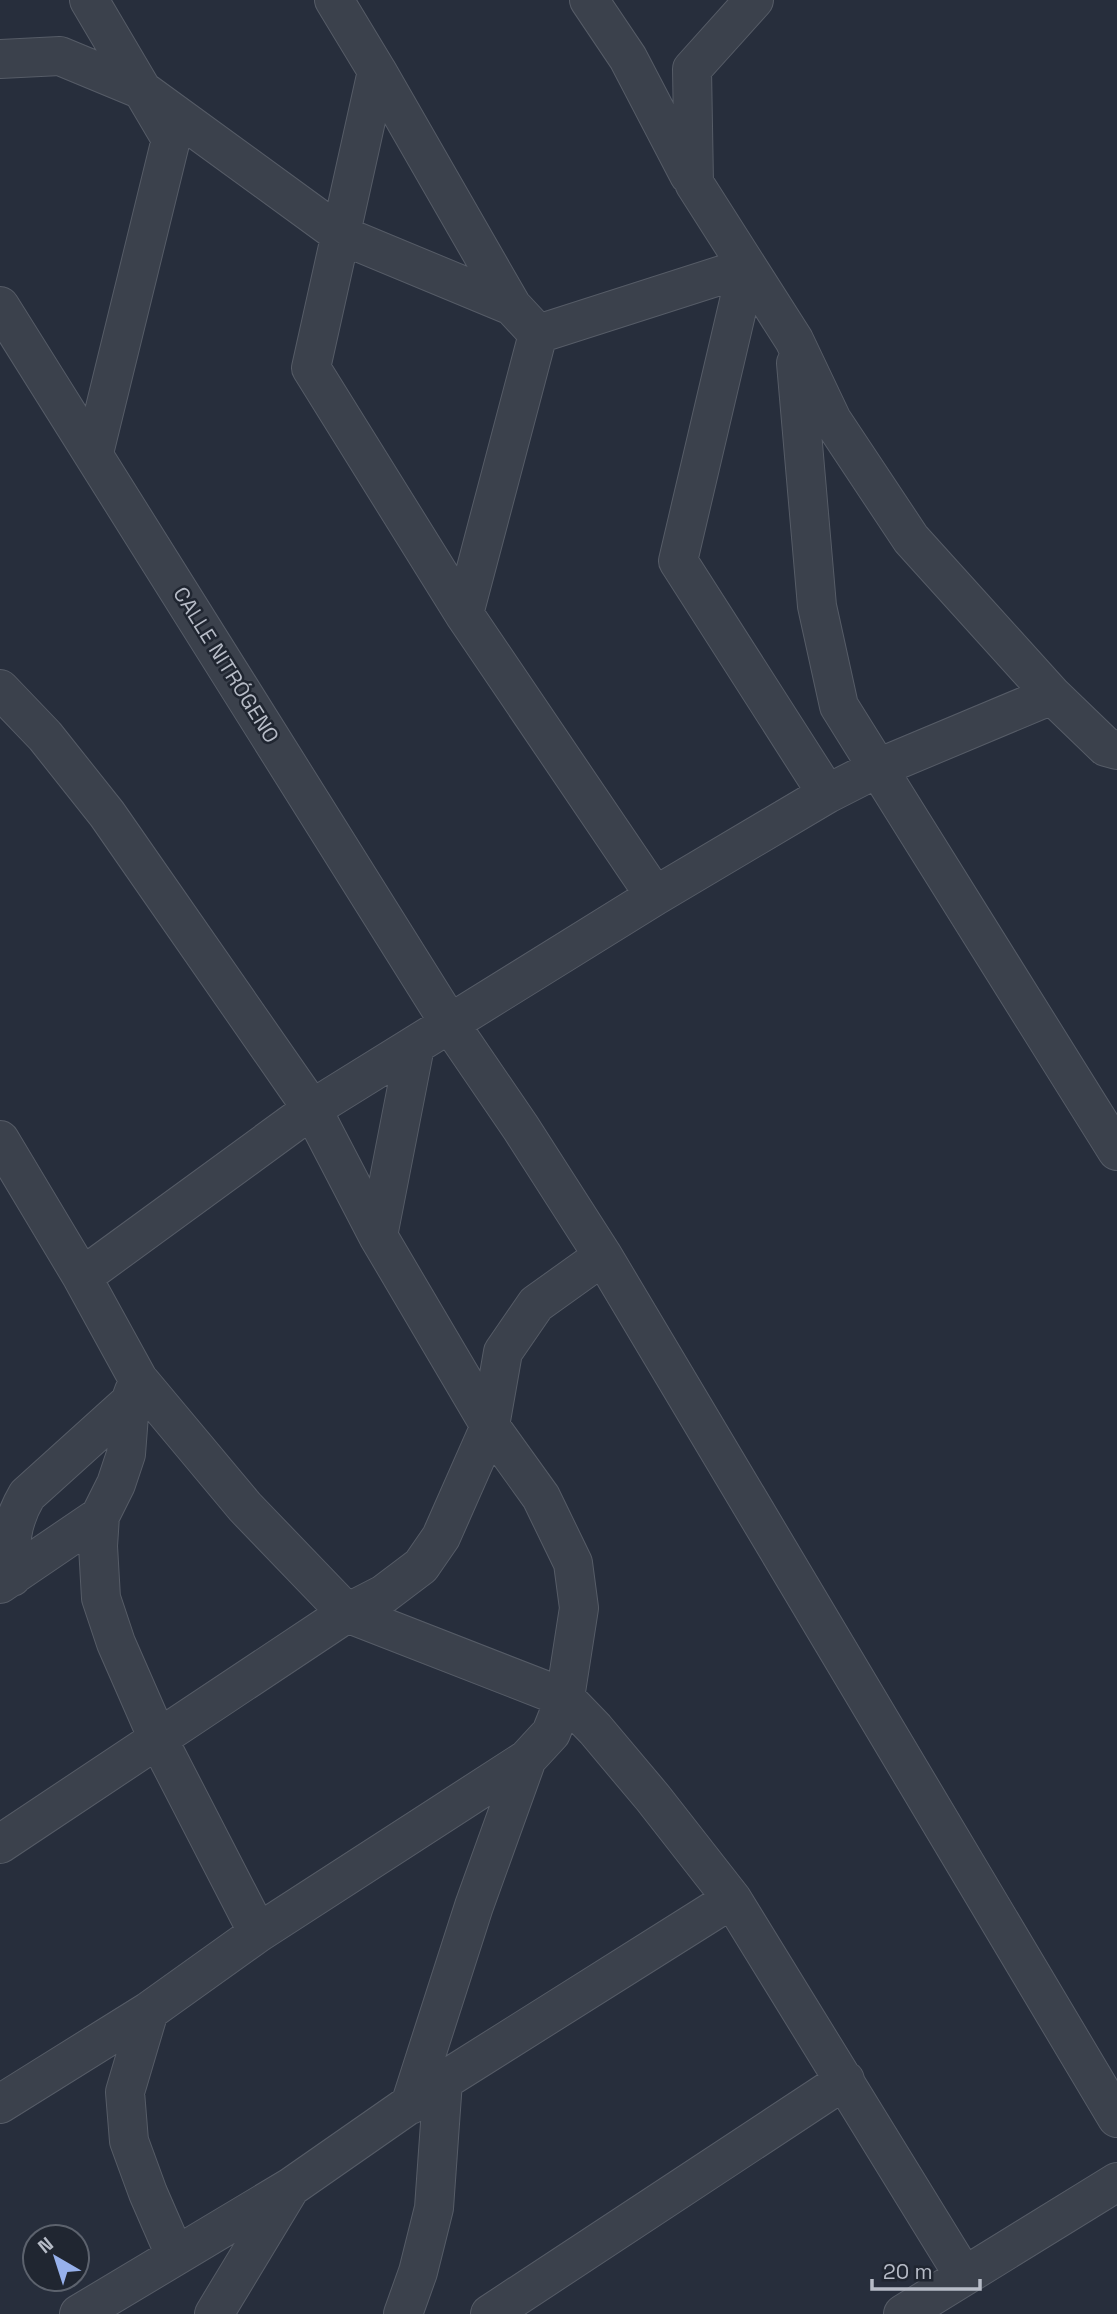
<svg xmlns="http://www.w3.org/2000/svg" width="1117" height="2314" viewBox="0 0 1117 2314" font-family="'Space Grotesk',sans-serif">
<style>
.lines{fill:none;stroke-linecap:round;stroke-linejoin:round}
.minor-casing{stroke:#565c67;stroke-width:40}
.minor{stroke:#3b414c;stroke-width:38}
.labels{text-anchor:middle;stroke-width:5;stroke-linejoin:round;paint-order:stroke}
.street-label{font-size:21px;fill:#b7bcc7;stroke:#202631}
</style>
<rect width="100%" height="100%" fill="#272e3c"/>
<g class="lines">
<g class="minor-casing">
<path id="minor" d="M89,0L171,139L94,453
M334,0L377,71L512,306L538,334
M589,0L628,58L689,175
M754,0L692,69L694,183L794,340L832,420L911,539L1052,695L1106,747L1117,750
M0,59L60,56L142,90L341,235L512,306
M377,71L311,368L464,614L655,896
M747,267L678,561L827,794
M0,306L450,1024L521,1128L603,1256L1117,2118
M538,334L747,267
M796,363L817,606L839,706L1117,1151
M464,614L538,334
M0,689L45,736L107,814L312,1109L378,1236L490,1426L541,1497L573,1563L579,1608L565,1698L551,1733L527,1759L258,1933L149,2011L0,2104
M0,1140L82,1277L138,1379L245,1507L347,1613L565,1698L595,1729L653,1798L732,1899L964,2276
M378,1236L415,1046
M82,1277L312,1109L655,896L827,794L878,768L1052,695
M130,1402L126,1454L116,1484L100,1516L98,1546L101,1598L116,1643L158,1739L258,1933
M12,1577C10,1544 10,1524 27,1495L130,1402L134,1391
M0,1584L100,1516
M0,1844L347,1613L384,1594L421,1566L441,1537L490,1426L503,1352L536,1304L603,1256
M149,2011L125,2092L129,2141L148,2193L175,2255
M410,2105L474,1906L527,1759
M79,2314L291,2187L443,2081L732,1899
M214,2314L289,2190
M403,2314L418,2272L434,2208L443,2081
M490,2314L845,2080
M903,2314L1117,2182"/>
</g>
<use href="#minor" class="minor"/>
</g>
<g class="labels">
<g class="street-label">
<text transform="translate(226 665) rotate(58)" y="7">CALLE NITRÓGENO</text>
</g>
</g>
<g transform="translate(56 2258) rotate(321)"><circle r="33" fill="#202631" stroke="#5c626d" stroke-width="2"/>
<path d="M0-5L12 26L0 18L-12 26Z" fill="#97b1ec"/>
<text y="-10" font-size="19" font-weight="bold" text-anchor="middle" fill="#b7bcc7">N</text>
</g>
<path d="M872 2279v10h108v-10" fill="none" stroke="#b7bcc7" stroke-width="3.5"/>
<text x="883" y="2279" font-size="21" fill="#b7bcc7" stroke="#202631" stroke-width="5" paint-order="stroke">20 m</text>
</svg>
